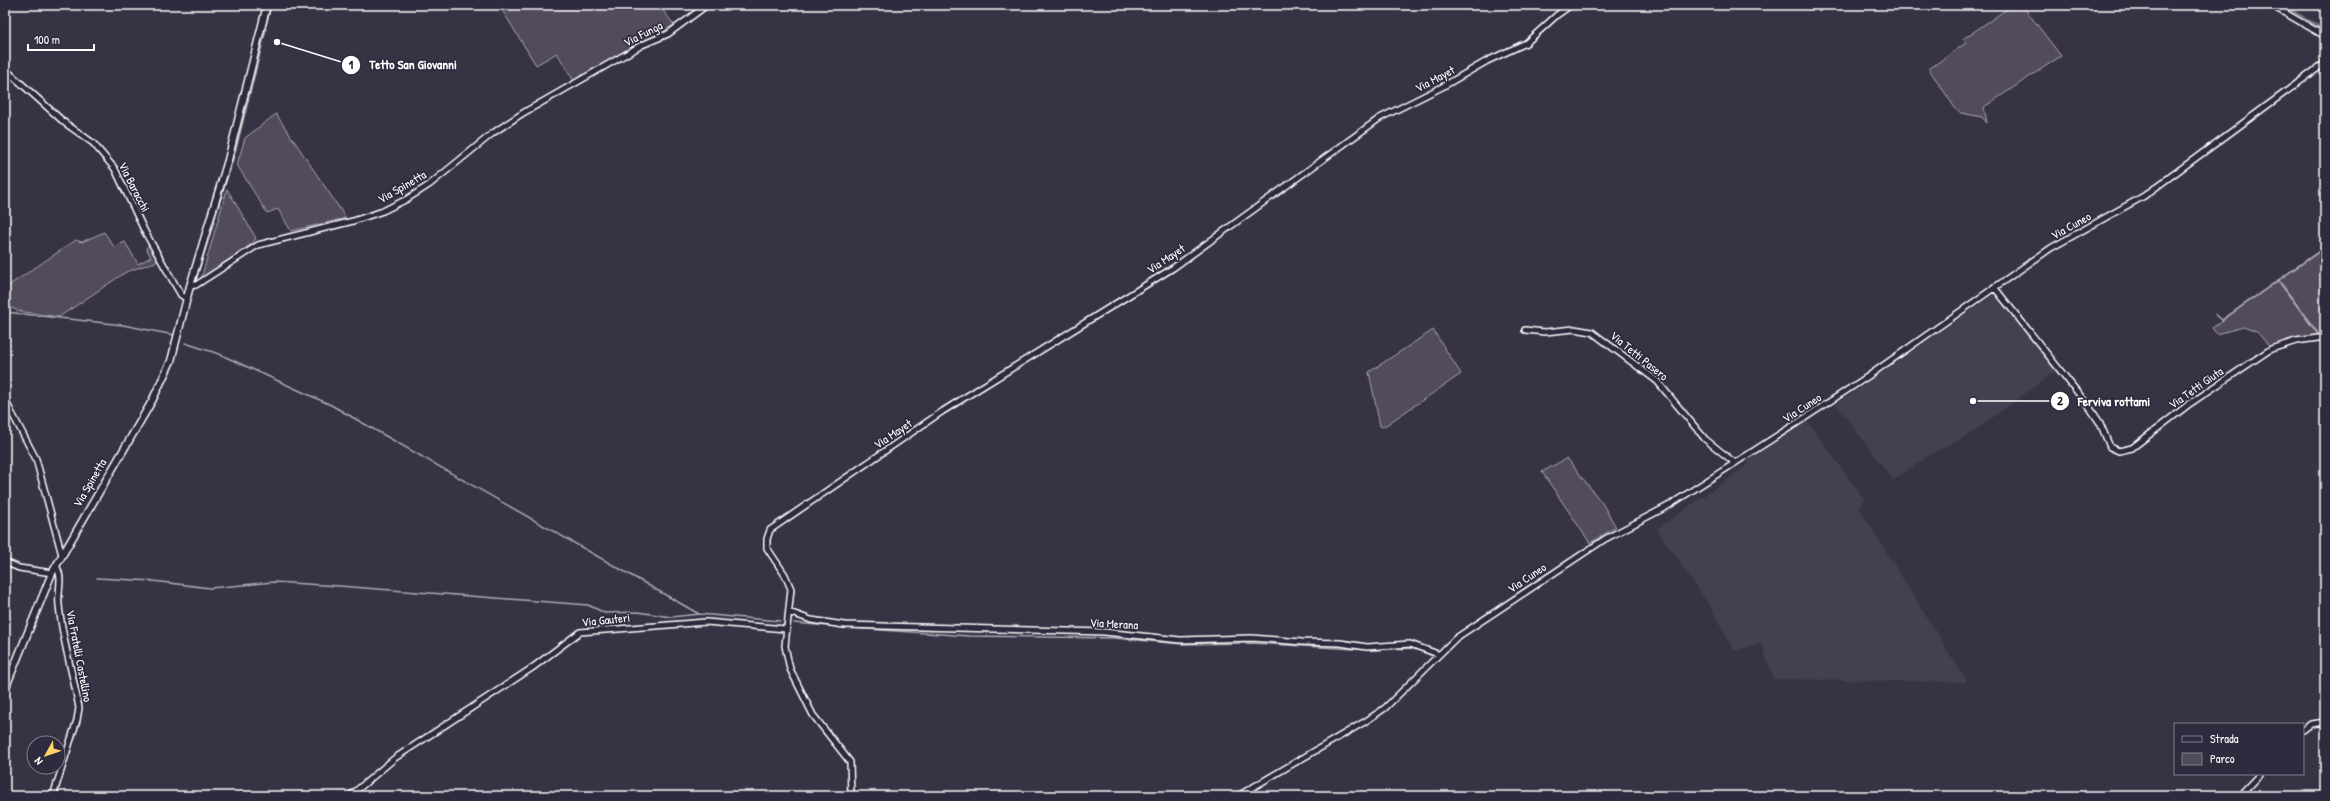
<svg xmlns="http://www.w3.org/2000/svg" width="2330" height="801" viewBox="0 0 2330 801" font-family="'Patrick Hand',sans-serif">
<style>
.built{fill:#444051}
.green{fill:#514c5c;stroke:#a8a6ae}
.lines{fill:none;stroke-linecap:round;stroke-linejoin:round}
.stream{stroke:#adabb2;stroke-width:1.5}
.canal{stroke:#76737f;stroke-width:4.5}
.minor-casing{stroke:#fff;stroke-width:8}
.major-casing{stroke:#fff;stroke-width:9}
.minor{stroke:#2f2a3d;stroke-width:5}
.major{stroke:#2f2a3d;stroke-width:6}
.labels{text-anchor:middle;stroke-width:3.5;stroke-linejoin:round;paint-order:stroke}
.street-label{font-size:12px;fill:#fff;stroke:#2f2a3d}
.leader{fill:none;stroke:#fff;stroke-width:1.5}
.callout-dot{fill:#fff;stroke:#2f2a3d;stroke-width:1.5}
.mark-label{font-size:12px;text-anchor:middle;font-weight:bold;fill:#111}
.callout-label{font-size:13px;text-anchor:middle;font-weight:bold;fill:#fff;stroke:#2f2a3d;stroke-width:3.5;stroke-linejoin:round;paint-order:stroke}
</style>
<rect width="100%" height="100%" fill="#373345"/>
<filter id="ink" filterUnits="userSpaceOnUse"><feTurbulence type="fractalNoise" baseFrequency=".025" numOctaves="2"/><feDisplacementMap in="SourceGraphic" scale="8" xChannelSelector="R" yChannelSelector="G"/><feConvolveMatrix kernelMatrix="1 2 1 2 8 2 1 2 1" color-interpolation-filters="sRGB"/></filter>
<g filter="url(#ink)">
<path class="built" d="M1996,293L2057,370L1973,432L1931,454L1893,480L1836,404Z
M1807,421L1864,499L1859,508L1967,682L1774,679L1761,642L1734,651L1712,609L1657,529L1749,464L1747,461Z"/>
<path class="green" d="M499,5H659L674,25L574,81L557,53L536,65Z
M2013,5H2022L2061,56L1984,107L1987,123L1982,117L1961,113L1955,108L1929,69L1966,43L1963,39Z
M276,114L346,218L291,231L278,209L267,213L237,165L245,138Z
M227,189L256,238L253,243L201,279Z
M104,232L114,247L125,242L138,264L151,257L146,248L150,245L158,261L126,272L59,317L18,311L5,305V288L76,240L82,242Z
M2325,248V335L2320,336L2279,280Z
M2278,281L2319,336L2289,341L2270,347L2257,332L2243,327L2217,334L2212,328Z
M1433,330L1461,374L1383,427L1380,426L1369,372Z
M1567,458L1602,503L1616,527L1590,543L1542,472Z"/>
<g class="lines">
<path class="stream" d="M266,25L271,5
M196,280L236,149L266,29
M2278,280L2319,335
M5,312L123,325L174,335
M2215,314L2222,320L2325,247
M185,343L219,354L331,405L699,614
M97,578L153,581L210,588L274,582L339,586L588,605L605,613L638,612L671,617L699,614L780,621
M794,623L840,627
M852,628L969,636L1114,638L1183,644L1251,643L1372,650L1415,648
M1424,652L1431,655"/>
<path class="canal" d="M2280,5L2325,31"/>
<g class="minor-casing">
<path id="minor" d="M2271,5L2325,36
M2323,5L2325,7
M5,69L65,123L93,143L115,169L145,232L181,295L187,299
M190,286L196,285L258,245L353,221L383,211L407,199L429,185L493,133L523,113L642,45L668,34L707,5
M1994,287L2090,408L2100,423L2110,447L2119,451L2132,448L2188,405L2271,349L2296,341L2325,337
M1525,330L1545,332L1574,329L1592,332L1657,381L1705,439L1735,463
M5,400L36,459L62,555
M5,562L19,568L52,573
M789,612L811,620L844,625L1104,632L1180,640L1252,638L1302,642L1340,643L1367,647L1410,644L1438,654
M2303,730L2311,724L2325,722
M53,796L77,720L79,708C73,673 62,640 59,605C57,593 64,577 56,566
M350,796L395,758L532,668L580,632L706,622L785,629
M851,796L850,762L813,715L790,669L785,646L791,589L785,575L767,548V539L770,530L943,411L1173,268L1380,118L1442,87L1487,61L1526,43L1557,15L1571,5
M1238,796L1366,721L1385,708L1456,638L1605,539L1668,506L1800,421L1867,377L2051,248L2144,196L2325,63
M2239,796L2260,774"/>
</g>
<g class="major-casing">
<path id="major" d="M5,689L52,573L152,401L171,361L190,286L228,160L267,5"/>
</g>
<use href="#minor" class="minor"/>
<use href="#major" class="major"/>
</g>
</g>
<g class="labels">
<g class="street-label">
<text transform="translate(643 34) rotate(-27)" y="4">Via Funga</text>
<text transform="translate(1435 79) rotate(-28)" y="4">Via Mayet</text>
<text transform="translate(134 187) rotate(63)" y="4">Via Baracchi</text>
<text transform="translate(402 187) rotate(-30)" y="4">Via Spinetta</text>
<text transform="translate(2071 226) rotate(-29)" y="4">Via Cuneo</text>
<text transform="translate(1166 259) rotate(-34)" y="4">Via Mayet</text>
<text transform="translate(1639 356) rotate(39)" y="4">Via Tetti Pasero</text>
<text transform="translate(2196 388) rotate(-35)" y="4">Via Tetti Giuta</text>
<text transform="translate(1802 408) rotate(-33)" y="4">Via Cuneo</text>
<text transform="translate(893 434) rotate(-34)" y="4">Via Mayet</text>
<text transform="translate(90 483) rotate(-60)" y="4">Via Spinetta</text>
<text transform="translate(1527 578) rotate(-34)" y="4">Via Cuneo</text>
<text transform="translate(606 620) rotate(-6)" y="4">Via Gauteri</text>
<text transform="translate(1114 624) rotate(3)" y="4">Via Merana</text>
<text transform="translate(79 656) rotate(79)" y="4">Via Fratelli Castellino</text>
</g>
</g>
<path class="leader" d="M277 42L351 65M1973 401L2060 401"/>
<g class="callout-dot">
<circle cx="277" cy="42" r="4"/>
<circle cx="1973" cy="401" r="4"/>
<circle cx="351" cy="65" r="10"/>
<circle cx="2060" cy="401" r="10"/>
</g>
<g class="mark-label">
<text x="351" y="69">1</text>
<text x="2060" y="405">2</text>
</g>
<g class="callout-label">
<text x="413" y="69">Tetto San Giovanni</text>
<text x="2114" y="406">Ferviva rottami</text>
</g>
<rect width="2330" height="801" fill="none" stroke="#2f2a3d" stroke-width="20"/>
<rect x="10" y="10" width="2310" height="781" fill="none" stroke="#fff" stroke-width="1.5" filter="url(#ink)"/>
<rect x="2174" y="723" width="130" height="52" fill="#2f2a3d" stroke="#827f8b"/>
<rect x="2182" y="736" width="20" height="6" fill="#2f2a3d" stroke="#827f8b"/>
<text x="2210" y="743" font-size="12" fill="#ffffff">Strada</text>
<rect x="2182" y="753" width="20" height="12" fill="#514c5c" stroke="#827f8b"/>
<text x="2210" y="763" font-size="12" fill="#ffffff">Parco</text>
<g transform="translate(46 755) rotate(230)"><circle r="19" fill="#2f2a3d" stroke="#827f8b"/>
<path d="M0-3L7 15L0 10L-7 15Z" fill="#ffd166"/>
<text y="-6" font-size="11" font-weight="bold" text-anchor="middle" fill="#ffffff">N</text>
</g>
<path d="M28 44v6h66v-6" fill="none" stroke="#ffffff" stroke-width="2"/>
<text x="34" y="44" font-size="12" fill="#ffffff" stroke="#2f2a3d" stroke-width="3" paint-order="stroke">100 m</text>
</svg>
